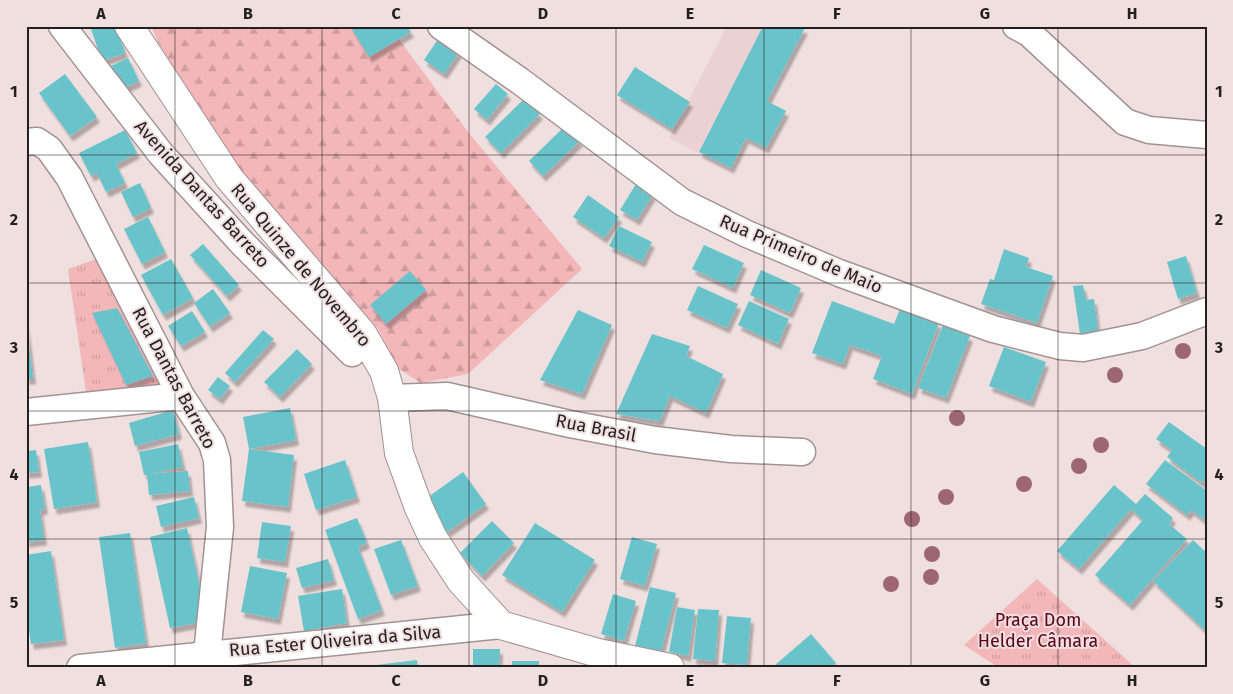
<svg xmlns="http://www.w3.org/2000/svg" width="1233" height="694" viewBox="0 0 1233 694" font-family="'Fira Sans',sans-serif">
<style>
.built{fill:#ebd1d2}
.forest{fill:url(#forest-firs)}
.park{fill:url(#park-tufts)}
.building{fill:#68c3ca;filter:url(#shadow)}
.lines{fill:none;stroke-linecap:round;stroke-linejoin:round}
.minor-casing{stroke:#a29292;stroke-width:29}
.tertiary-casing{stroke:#a29292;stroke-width:30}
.minor{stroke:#fff;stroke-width:26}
.tertiary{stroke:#fff;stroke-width:28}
.tree{fill:#9e6673}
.grid{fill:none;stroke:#251f1f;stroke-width:1;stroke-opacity:0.55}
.labels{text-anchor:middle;stroke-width:4;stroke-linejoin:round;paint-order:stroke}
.street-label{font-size:18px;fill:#251f1f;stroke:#f0dfdf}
.park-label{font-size:18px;fill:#5b031a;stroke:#f0dfdf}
.neatline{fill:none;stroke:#251f1f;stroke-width:2}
.grid-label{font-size:16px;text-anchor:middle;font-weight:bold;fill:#251f1f}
</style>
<defs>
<pattern id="forest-firs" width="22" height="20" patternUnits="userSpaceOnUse" patternTransform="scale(1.25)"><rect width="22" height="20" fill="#f3b7ba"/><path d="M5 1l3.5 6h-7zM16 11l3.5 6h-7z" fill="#d09d9f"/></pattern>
<pattern id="park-tufts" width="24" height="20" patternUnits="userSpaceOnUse" patternTransform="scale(1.25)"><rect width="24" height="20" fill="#f3b7ba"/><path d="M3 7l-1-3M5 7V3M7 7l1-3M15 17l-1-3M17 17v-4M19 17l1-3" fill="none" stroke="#d09d9f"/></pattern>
<filter id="shadow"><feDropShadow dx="3" dy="5.5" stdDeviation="1" flood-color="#0004"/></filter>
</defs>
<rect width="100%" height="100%" fill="#f0dfdf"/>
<path class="built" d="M727,26H763L698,153L669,138Z"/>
<path class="forest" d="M151,26H389L468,132L582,269L468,374L421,383L399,369L378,329L237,171L158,42Z"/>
<path class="park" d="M105,256L169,384L88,406L68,269Z
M1037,579L1136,668H999L964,645Z"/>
<path class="building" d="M90,26H116L125,53L102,61Z
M350,26H407L411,32L369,57Z
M763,26L805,28L767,101L786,111L766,148L746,138L731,168L699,152Z
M438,39L459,52L444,74L424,60Z
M128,58L139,81L118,91L107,68Z
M635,67L690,102L672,129L617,95Z
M65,74L97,117L70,136L39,93Z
M496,84L508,94L487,120L474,109Z
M524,99L540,114L501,153L485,137Z
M565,126L580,141L543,176L529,161Z
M125,130L137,153L116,164L125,183L106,192L97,173L91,176L79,153Z
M140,183L151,208L133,217L121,192Z
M636,184L653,194L637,220L620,210Z
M588,195L619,217L604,238L573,217Z
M148,217L165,252L142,264L124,229Z
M619,226L652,242L642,262L609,246Z
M203,244L239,285L227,296L190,255Z
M704,245L744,263L733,288L692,269Z
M1004,249L1029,258L1026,267L1053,276L1037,323L981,304L990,279L994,280Z
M1186,256L1197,293L1178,299L1167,262Z
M171,259L193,298L163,315L141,275Z
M761,270L801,288L790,313L750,295Z
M410,271L426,290L386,324L370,305Z
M1083,285L1086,300L1094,299L1099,339L1081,341L1073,286Z
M698,286L738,304L727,328L687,310Z
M213,289L230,313L210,327L194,303Z
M749,301L789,319L778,344L738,325Z
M832,301L894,324L900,309L939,323L912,394L873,379L882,356L850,345L843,364L812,353Z
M117,308L153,376L126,385L92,313Z
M578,310L612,325L582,394L540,380Z
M192,311L205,332L181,346L168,326Z
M26,322L33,379H26Z
M943,325L970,336L946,398L918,388Z
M263,330L274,339L235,382L225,373Z
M652,334L690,346L686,356L723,374L706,413L670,396L660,421L616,414Z
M1004,347L1046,362L1031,402L989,386Z
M297,349L312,364L280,397L264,382Z
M218,377L230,386L220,399L208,390Z
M290,408L296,440L249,449L294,455L288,507L242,501L249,449L243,417Z
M173,410L179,434L135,446L129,423Z
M1169,422L1207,449V477L1202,483L1167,457L1172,450L1156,439Z
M88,442L97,502L54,509L44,449Z
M178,444L183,467L144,475L139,452Z
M36,450L39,472L26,473V451Z
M345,460L357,497L316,510L304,474Z
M1165,460L1207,491V522L1191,510L1187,515L1146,484Z
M188,471L190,491L149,495L147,474Z
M463,472L486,504L447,532L424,500Z
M41,485L45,509L40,510L44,540L26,542V487Z
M1114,485L1136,504L1145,494L1173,518L1169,524L1187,539L1130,605L1095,575L1143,520L1131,509L1079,569L1057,551Z
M194,497L199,518L161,527L156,506Z
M357,518L367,543L358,547L382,610L358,619L325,530Z
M492,521L514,543L482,576L460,553Z
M262,522L291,526L285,562L257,558Z
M535,523L595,560L562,612L502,575Z
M187,528L207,621L170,628L150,537Z
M130,533L146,643L115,648L99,537Z
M632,537L657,544L645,586L620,579Z
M401,540L418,586L391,595L374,549Z
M1193,540L1207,553V632L1153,581Z
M51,551L64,640L31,644L26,610V555Z
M328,559L334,580L302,588L296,568Z
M250,566L287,573L278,619L241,612Z
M650,587L676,593L661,652L635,646Z
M342,589L347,623L304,631L298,596Z
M613,594L636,601L624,641L601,634Z
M677,607L695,610L688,656L669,652Z
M698,609L719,610L715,661L693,659Z
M727,616L751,618L747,665L722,663Z
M811,634L836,663L830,668H777L775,665Z
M473,649H500L499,668H473Z
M417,660L418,668H376V665Z
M512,661H539V668H512Z"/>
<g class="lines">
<g class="minor-casing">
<path id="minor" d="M62,26L161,154L242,243L352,353
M441,26L520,81L682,202L747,234L839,273L993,329L1060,346L1083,348L1142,336L1207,311
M1016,26L1029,33L1125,122L1149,130L1207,135
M26,142L37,141L49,149L69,177L181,396L212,443L217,460L220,527L207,654
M392,398L447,396L570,424L655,440L731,449L802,452
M26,412L181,396
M80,668L501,625"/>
</g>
<g class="tertiary-casing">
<path id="tertiary" d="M129,26L229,178L362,333L384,371L392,398L399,453L419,508L433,538L461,581L501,625L598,653L670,668"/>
</g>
<use href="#minor" class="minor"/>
<use href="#tertiary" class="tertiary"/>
</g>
<g class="tree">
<circle cx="1183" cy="351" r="8"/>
<circle cx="1115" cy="375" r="8"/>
<circle cx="957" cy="418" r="8"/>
<circle cx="1101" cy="445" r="8"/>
<circle cx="1079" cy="466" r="8"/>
<circle cx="1024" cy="484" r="8"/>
<circle cx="946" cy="497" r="8"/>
<circle cx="912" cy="519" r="8"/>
<circle cx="932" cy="554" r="8"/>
<circle cx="931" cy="577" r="8"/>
<circle cx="891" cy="584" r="8"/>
</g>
<path class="grid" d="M175,26V668M322,26V668M469,26V668M616,26V668M764,26V668M911,26V668M1058,26V668M26,155H1207M26,283H1207M26,411H1207M26,539H1207"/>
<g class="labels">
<g class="street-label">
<text transform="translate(202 194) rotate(48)" y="6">Avenida Dantas Barreto</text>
<text transform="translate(801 254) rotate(23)" y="6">Rua Primeiro de Maio</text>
<text transform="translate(301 265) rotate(50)" y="6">Rua Quinze de Novembro</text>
<text transform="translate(174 378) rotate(62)" y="6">Rua Dantas Barreto</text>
<text transform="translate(596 428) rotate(11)" y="6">Rua Brasil</text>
<text transform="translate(335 641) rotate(-5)" y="6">Rua Ester Oliveira da Silva</text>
</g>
<g class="park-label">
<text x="1038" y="626">Praça Dom<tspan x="1038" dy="21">Helder Câmara</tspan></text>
</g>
</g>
<rect width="1233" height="694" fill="none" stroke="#f0dfdf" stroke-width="55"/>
<rect x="28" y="28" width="1178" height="638" class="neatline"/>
<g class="grid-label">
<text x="101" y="19">A</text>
<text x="248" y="19">B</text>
<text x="396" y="19">C</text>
<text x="543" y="19">D</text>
<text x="690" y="19">E</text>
<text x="837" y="19">F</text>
<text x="985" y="19">G</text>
<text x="1132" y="19">H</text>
<text x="14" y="97">1</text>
<text x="1219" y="97">1</text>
<text x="14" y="225">2</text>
<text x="1219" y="225">2</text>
<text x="14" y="353">3</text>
<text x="1219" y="353">3</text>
<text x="14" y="480">4</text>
<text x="1219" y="480">4</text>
<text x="14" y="608">5</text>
<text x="1219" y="608">5</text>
<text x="101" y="686">A</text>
<text x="248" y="686">B</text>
<text x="396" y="686">C</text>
<text x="543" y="686">D</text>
<text x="690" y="686">E</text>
<text x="837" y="686">F</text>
<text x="985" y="686">G</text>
<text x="1132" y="686">H</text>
</g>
</svg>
